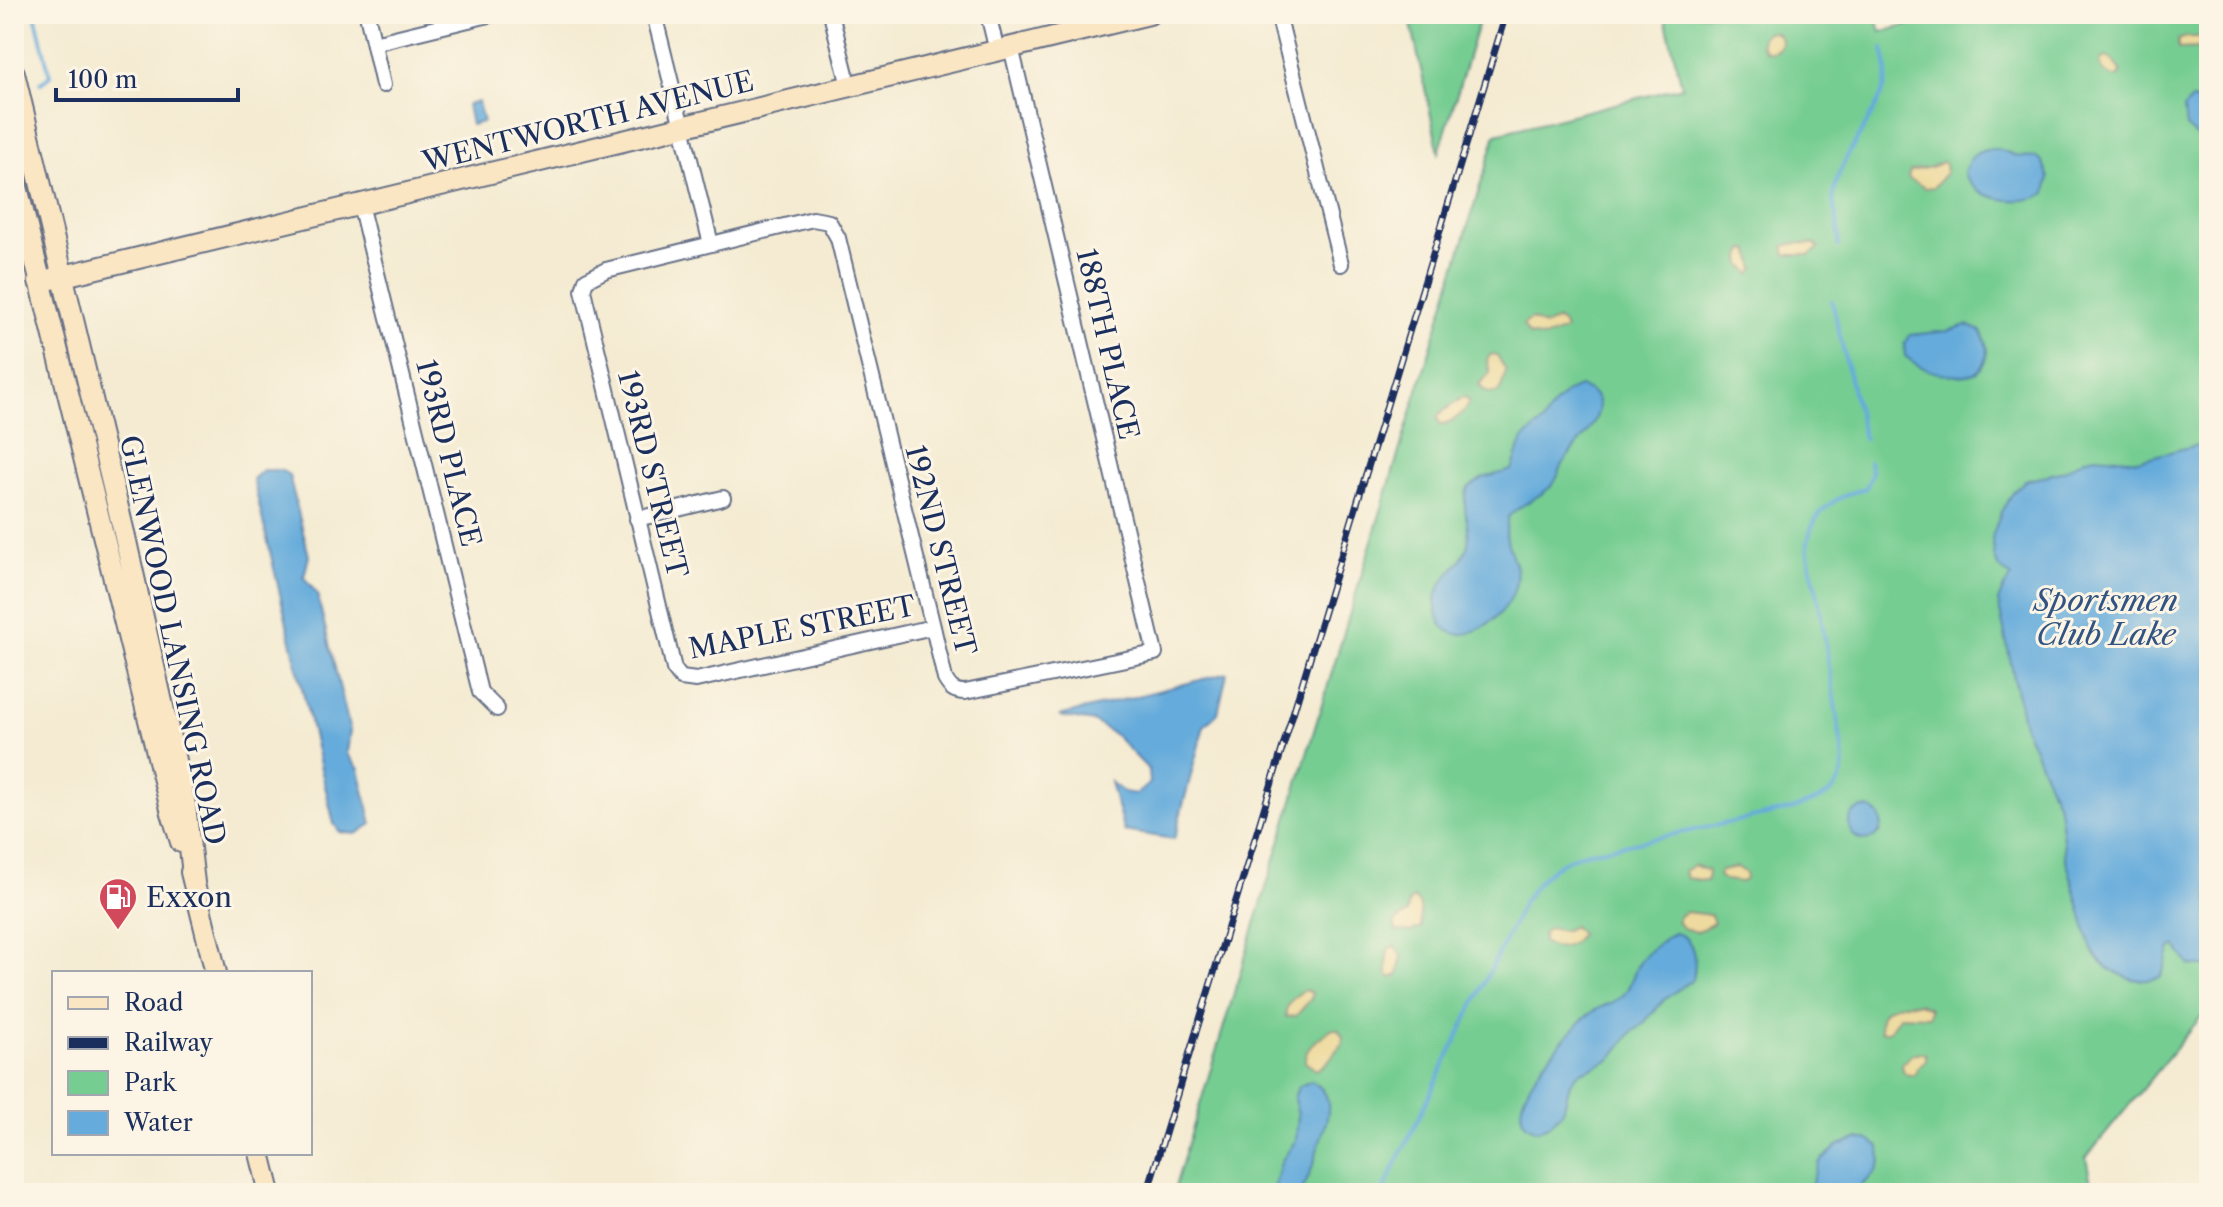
<svg xmlns="http://www.w3.org/2000/svg" width="2223" height="1207" viewBox="0 0 2223 1207" font-family="'Libre Caslon Text',serif">
<style>
.green{fill:#76cd92;stroke:#487e78;stroke-width:2}
.sand{fill:#eeda9e;stroke:#84847e;stroke-width:2}
.water{fill:#65abdb;stroke:#406d9c;stroke-width:2}
.lines{fill:none;stroke-linecap:round;stroke-linejoin:round}
.stream{stroke:#65abdb;stroke-width:4}
.street-casing{stroke:#677187;stroke-width:18}
.secondary-casing{stroke:#677187;stroke-width:24}
.street{stroke:#fff;stroke-width:14}
.secondary{stroke:#fbe6c4;stroke-width:20}
.rail-casing{stroke:#1b2f5e;stroke-width:7}
.rail{stroke:#fcf5e5;stroke-width:4;stroke-dasharray:12;stroke-linecap:butt}
.labels{text-anchor:middle;stroke-width:6;stroke-linejoin:round;paint-order:stroke}
.street-label{font-size:28px;fill:#1b2f5e;stroke:#fcf5e5}
.poi-label{font-size:28px;fill:#1b2f5e;stroke:#fcf5e5;text-anchor:start}
.water-label{font-size:30px;font-style:italic;fill:#315484;stroke:#fcf5e5}
</style>
<rect width="100%" height="100%" fill="#fcf5e5"/>
<filter id="ink" filterUnits="userSpaceOnUse"><feTurbulence type="fractalNoise" baseFrequency=".0125" numOctaves="2"/><feDisplacementMap in="SourceGraphic" scale="16" xChannelSelector="R" yChannelSelector="G"/><feConvolveMatrix kernelMatrix="1 2 1 2 8 2 1 2 1" color-interpolation-filters="sRGB"/></filter>
<filter id="wash" filterUnits="userSpaceOnUse"><feTurbulence type="fractalNoise" baseFrequency=".006" numOctaves="4" result="noise"/><feDisplacementMap in="SourceGraphic" scale="32" xChannelSelector="R" yChannelSelector="G"/><feGaussianBlur stdDeviation="1.8" result="paint"/><feColorMatrix in="noise" values="0 0 0 0 0 0 0 0 0 0 0 0 0 0 0 0 0 1.4 0 .05"/><feComposite in="paint" operator="in"/></filter>
<g filter="url(#wash)">
<rect width="100%" height="100%" fill="#f4ebd2"/>
<path class="green" d="M1409,14H1481L1439,153Z
M1664,14H1876L1881,32L1952,14H2209V1007L2086,1158L2093,1193H1173L1496,134L1682,87Z"/>
<path class="sand" d="M1761 42a10 10 0 1 1 20 0a10 10 0 1 1-20 0Z
M2186,37H2200L2207,42L2200,48L2178,49V40Z
M2104,57C2112,57 2117,64 2121,71L2119,76L2113,77L2103,71L2100,62Z
M1942,162L1945,164L1946,173L1934,187L1925,188L1908,178L1910,171L1931,167Z
M1796,243L1815,244L1819,248L1810,255H1786L1784,246Z
M1744,249L1750,250L1755,269L1751,274L1742,265L1741,257Z
M1531,319L1544,326L1558,320L1563,324L1565,330L1544,338L1529,335L1523,325Z
M1491,354L1497,355L1506,371L1500,391C1492,396 1483,392 1479,384L1490,373L1487,360Z
M1466,397L1469,402C1465,413 1452,424 1440,424L1437,417C1441,409 1453,407 1461,398Z
M1694,865L1708,871L1707,881L1686,878L1684,871Z
M1737,867L1746,873V879L1742,882L1725,880L1718,876L1721,870Z
M1414,898L1420,905L1421,928L1411,932L1396,931L1394,923L1407,913L1409,902Z
M1686,912L1711,915L1714,923L1697,932L1682,928L1677,921L1680,915Z
M1573,926L1580,934C1572,948 1556,952 1543,942V933L1549,928L1563,931Z
M1395,946L1402,955L1398,975L1392,978L1387,974V954L1389,948Z
M1306,990L1312,993L1311,999L1296,1016L1286,1017C1284,1006 1296,993 1306,990Z
M1918,1003L1930,1008L1929,1016L1900,1015L1889,1031H1881C1876,1004 1898,1003 1918,1003Z
M1331,1029H1338L1343,1037L1342,1044C1333,1052 1328,1066 1316,1070L1305,1062C1303,1048 1321,1037 1331,1029Z
M1921,1052L1926,1054V1060L1917,1068L1915,1074L1908,1075L1903,1071L1902,1064L1912,1054Z"/>
<path class="water" d="M2191,100L2209,104V140L2200,139L2186,127L2184,109Z
M478,102L483,122L471,125L467,105Z
M1998,149C2005,151 2012,155 2019,156C2040,158 2041,154 2049,178L2046,193C2024,207 1973,201 1964,173C1969,154 1980,149 1998,149Z
M1967,325L1981,331C1989,347 1990,359 1977,372C1954,381 1923,372 1905,356L1904,344L1910,335L1947,331Z
M1580,387C1625,402 1577,441 1565,461C1559,470 1558,480 1549,488C1537,499 1519,505 1508,517C1499,552 1526,560 1513,593C1500,628 1437,661 1436,601C1436,580 1461,567 1467,548C1473,529 1459,508 1468,488L1483,478L1512,470L1523,439L1543,422L1553,406L1567,392Z
M2209,442V966H2190L2176,946L2171,949L2161,977C2136,987 2101,971 2091,947L2065,856L2059,807L2024,726L1998,601L2004,587L2012,577L1999,568L1995,559L1992,537L2001,512L2014,491L2025,481L2064,471L2086,458L2096,456L2139,460Z
M263,470H280L289,475L309,556L304,577L317,594L350,730L347,754L359,769L372,824L356,834L340,832L334,824L253,479Z
M1227,673L1218,713L1204,726L1174,839L1124,831L1110,782L1123,792L1136,794L1150,783L1149,770L1114,734L1094,722L1059,716Z
M1849 824a16 16 0 1 1 32 0a16 16 0 1 1-32 0Z
M1674,933C1695,936 1697,962 1693,979L1664,1000L1641,1026L1632,1032L1610,1060L1577,1074L1570,1083L1563,1111L1551,1124L1538,1130C1486,1116 1570,1031 1588,1015C1598,1006 1611,1005 1621,997C1629,991 1631,980 1635,971C1641,956 1661,940 1674,933Z
M1311,1081C1342,1097 1323,1128 1317,1151C1314,1166 1308,1179 1301,1193H1273L1281,1162L1296,1140L1298,1115L1294,1099L1296,1092L1300,1086Z
M1856,1139H1867L1879,1147C1887,1171 1868,1178 1853,1193H1808L1820,1161L1839,1145Z"/>
<g class="lines">
<path class="stream" d="M35,14L50,76L41,83
M1838,246C1842,226 1829,206 1835,186C1845,150 1873,121 1885,86C1889,74 1886,61 1883,49
M1832,301L1864,439
M1382,1193L1524,901C1540,877 1554,864 1581,854L1794,809C1822,799 1843,794 1844,760C1835,705 1827,651 1818,597C1815,578 1804,555 1809,536C1815,508 1840,495 1866,488L1872,474L1869,462"/>
</g>
</g>
<g filter="url(#ink)">
<g class="lines">
<g class="street-casing">
<path id="street" d="M367,14L383,85
M654,14L711,244
M831,14L849,86
M988,14L997,51
M1278,14L1341,264
M374,43L493,14
M360,204L480,692L497,709
M637,519L723,498
M933,627L696,680L681,678L674,669L671,656L583,290L586,280L606,270L813,219L829,222L838,238L933,627L945,679C950,688 954,692 965,692L1155,653L1011,47"/>
</g>
<g class="secondary-casing">
<path id="secondary" d="M14,73L125,537L185,805L194,883
M14,175L172,813L181,842
M39,282L1149,14
M191,872L216,973
M260,1153L270,1193"/>
</g>
<use href="#street" class="street"/>
<use href="#secondary" class="secondary"/>
<g class="rail-casing">
<path id="rail" d="M1147,1193L1506,14"/>
</g>
<use href="#rail" class="rail"/>
</g>
</g>
<defs>
<g id="fuel-pin" transform="scale(2)"><path d="M0 17L-7.5 6A9.5 9.5 0 1 1 7.5 6Z" fill="#d1495b" stroke="#fcf5e5"/><path d="M-5.5-6h7V0h2V4h1.3V-2.5L3-4.5l.8-.8L6-3V5H2.5V1h-1V6h-7ZM-4.2-4.7v3.2H.2V-4.7Z" fill="#fff"/></g>
</defs>
<g fill-rule="evenodd">
<use href="#fuel-pin" x="118" y="897"/>
</g>
<g class="labels">
<g class="street-label">
<text transform="translate(588 121) rotate(-14)" y="10">WENTWORTH AVENUE</text>
<text transform="translate(1108 344) rotate(77)" y="10">188TH PLACE</text>
<text transform="translate(449 453) rotate(76)" y="10">193RD PLACE</text>
<text transform="translate(653 474) rotate(76)" y="10">193RD STREET</text>
<text transform="translate(941 550) rotate(76)" y="10">192ND STREET</text>
<text transform="translate(802 627) rotate(-11)" y="10">MAPLE STREET</text>
<text transform="translate(173 640) rotate(78)" y="10">GLENWOOD LANSING ROAD</text>
</g>
<g class="poi-label">
<text x="146" y="907">Exxon</text>
</g>
<g class="water-label">
<text x="2106" y="611">Sportsmen<tspan x="2106" dy="34">Club Lake</tspan></text>
</g>
</g>
<rect width="2223" height="1207" fill="none" stroke="#fcf5e5" stroke-width="48"/>
<rect x="52" y="971" width="260" height="184" fill="#fcf5e5" stroke="#a2a6af" stroke-width="2"/>
<rect x="68" y="997" width="40" height="12" fill="#fbe6c4" stroke="#a2a6af" stroke-width="2"/>
<text x="124" y="1011" font-size="24" fill="#1b2f5e">Road</text>
<rect x="68" y="1037" width="40" height="12" fill="#1b2f5e" stroke="#a2a6af" stroke-width="2"/>
<text x="124" y="1051" font-size="24" fill="#1b2f5e">Railway</text>
<rect x="68" y="1071" width="40" height="24" fill="#76cd92" stroke="#a2a6af" stroke-width="2"/>
<text x="124" y="1091" font-size="24" fill="#1b2f5e">Park</text>
<rect x="68" y="1111" width="40" height="24" fill="#65abdb" stroke="#a2a6af" stroke-width="2"/>
<text x="124" y="1131" font-size="24" fill="#1b2f5e">Water</text>
<path d="M56 88v12h182v-12" fill="none" stroke="#1b2f5e" stroke-width="4"/>
<text x="68" y="88" font-size="24" fill="#1b2f5e" stroke="#fcf5e5" stroke-width="6" paint-order="stroke">100 m</text>
</svg>
